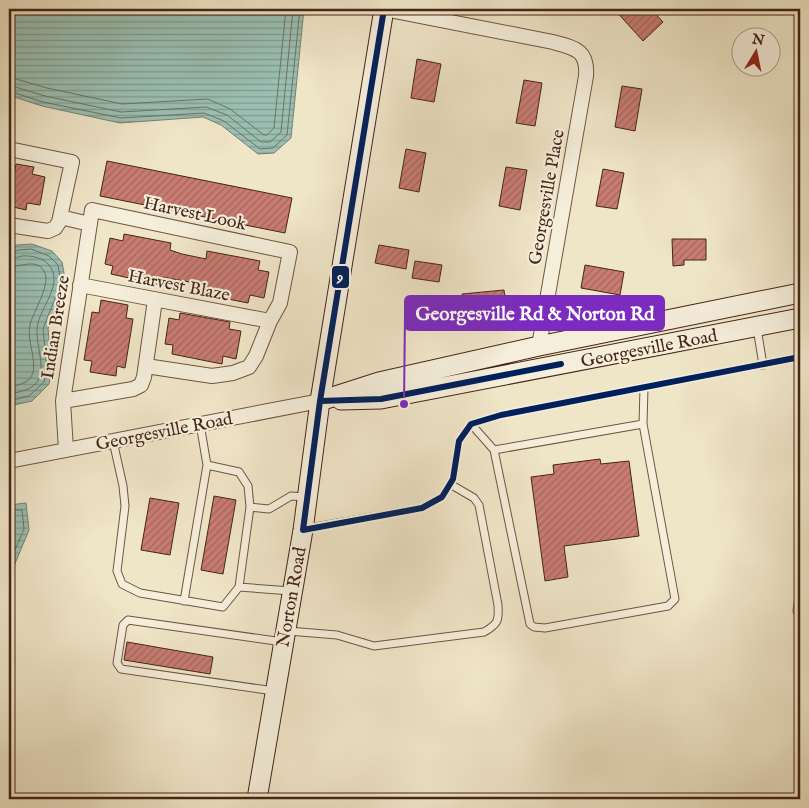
<svg xmlns="http://www.w3.org/2000/svg" width="809" height="808" viewBox="0 0 809 808" font-family="'IM FELL English',serif">
<style>
.water{fill:url(#water-rules);stroke:#788174}
.lines{fill:none;stroke-linecap:round;stroke-linejoin:round}
.shore{stroke:#6f7264;stroke-width:1}
.building{fill:url(#building-hatch);stroke:#442516}
.lane-casing{stroke:#6f5542;stroke-width:9}
.street-casing{stroke:#6f5542;stroke-width:16}
.secondary-casing{stroke:#442516;stroke-width:21}
.lane{stroke:#f5eedb;stroke-width:7}
.street{stroke:#f5eedb;stroke-width:14}
.secondary{stroke:#f5eedb;stroke-width:19}
.bus-1-casing{stroke:#f5eedb;stroke-width:10}
.bus-1{stroke:#00205b;stroke-width:6}
.labels{text-anchor:middle;stroke-width:4.5;stroke-linejoin:round;paint-order:stroke}
.street-label{font-size:18px;fill:#442516;stroke:#f5eedb}
.leader{fill:none;stroke:#7b2cbf;stroke-width:2}
.callout-dot{fill:#7b2cbf;stroke:#f5eedb;stroke-width:2}
.callout{fill:#7b2cbf;stroke:#7b2cbf;stroke-width:2}
.callout-label{font-size:19px;text-anchor:middle;font-weight:bold;fill:#fff}
.line-badge{stroke:#f5eedb;stroke-width:2}
.badge-label{font-size:14px;text-anchor:middle;font-weight:bold;fill:#fff}
</style>
<defs>
<pattern id="water-rules" width="6" height="5" patternUnits="userSpaceOnUse" patternTransform="scale(1.25)"><rect width="6" height="5" fill="#9abfb2"/><path d="M0 2.5h6" fill="none" stroke="#7f9b90"/></pattern>
<pattern id="building-hatch" width="6" height="6" patternUnits="userSpaceOnUse" patternTransform="scale(1.25)"><rect width="6" height="6" fill="#c87c72"/><path d="M-1 1l2-2M0 6l6-6M5 7l2-2" fill="none" stroke="#a4655d"/></pattern>
</defs>
<rect width="100%" height="100%" fill="#efe5c7"/>
<filter id="stains"><feTurbulence type="fractalNoise" baseFrequency=".004" numOctaves="4"/><feColorMatrix values="0 0 0 0 .2 0 0 0 0 .09 0 0 0 0 .02 0 0 0 .5 -.17"/></filter>
<radialGradient id="worn" r=".72"><stop offset=".6" stop-color="#630" stop-opacity="0"/><stop offset="1" stop-color="#630" stop-opacity=".3"/></radialGradient>
<path class="water" d="M9,9H304L291,138L274,153L258,154L221,125L203,117L120,123L42,106L11,96L9,93Z
M32,244L52,251L62,262L66,284L48,329L52,369L49,384L32,401L9,406V249L17,245Z
M26,503L29,530L9,578V505Z"/>
<g class="lines">
<path class="shore" d="M9,77L47,88L122,104L208,99L230,109L264,135H267L274,128L286,9
M9,85L45,96L121,112L206,107L227,115L261,142H270L281,132L293,9
M9,91L43,102L121,118L204,113L224,121L260,149L273,148L287,135L300,9
M9,253L19,250L31,249L49,256L58,265L61,283L43,329L47,368L44,382L29,396L9,401
M9,259C16,259 20,255 27,256C34,256 44,259 48,264C66,283 38,309 37,329C36,343 45,367 39,379C33,390 20,392 9,394
M9,267C19,267 37,258 44,271C52,284 33,311 30,325C26,339 38,362 32,375C28,384 17,385 9,387
M9,510H22L24,529L9,564"/>
</g>
<path class="building" d="M614,9H651L663,22L643,41Z
M417,59L441,64L434,102L411,98Z
M524,80L542,83L535,126L516,123Z
M622,86L642,89L635,131L615,127Z
M406,149L426,153L419,192L399,188Z
M107,161L292,198L285,233L100,196Z
M16,164L34,167L32,174L45,177L40,205L27,203L26,210L9,206V168L15,170Z
M506,167L527,170L520,210L499,206Z
M603,169L624,173L617,209L596,206Z
M124,234L171,243L170,250L182,254L206,259L207,251L260,261L258,270L269,272L264,298L250,295L248,303L198,293L200,284L163,277L161,285L111,274L113,266L105,264L110,238L123,241Z
M672,239H706V260H684V265L673,266Z
M379,245L409,250L406,269L375,263Z
M415,261L442,265L439,282L412,278Z
M585,265L624,272L620,295L581,288Z
M504,290L507,313L465,317L462,294Z
M101,300L128,305L126,318L133,319L125,368L117,366L116,376L90,372L92,361L84,360L92,312L99,313Z
M180,313L230,322L229,329L241,331L236,359L223,356L222,364L172,354L173,345L165,344L169,318L179,320Z
M600,459L601,464L629,461L639,536L564,546L568,577L545,581L531,477L554,474L553,465Z
M214,496L236,500L223,574L201,570Z
M150,498L179,503L170,555L141,550Z
M127,642L213,657L210,674L124,660Z"/>
<g class="lines">
<g class="lane-casing">
<path id="lane" d="M757,328L763,365
M200,424L207,465L239,472L248,486L250,507L269,509L291,496L306,497
M471,424L494,450L643,424L644,388
M113,441L123,486L125,506L117,571L122,584L140,593L223,607L239,587L250,507
M494,450L530,624L534,627L545,628L668,606L675,599L643,424
M304,529L422,508L442,497L453,479L459,441L471,424L501,415L800,357
M239,587L291,591
M800,591L797,611L800,616
M184,601L207,465
M288,631L337,635L374,646L484,632C498,624 499,621 498,605L479,505L474,498L450,484
M274,691L121,669L117,663L123,625L128,620L283,642"/>
</g>
<g class="street-casing">
<path id="street" d="M384,9L553,42C575,48 588,50 586,76L539,346
M9,149L72,162L59,222L55,228L48,231L9,225
M60,217L90,224
M80,285L270,321
M63,401L133,389L141,385L144,377L155,300
M66,450L63,401L92,210L290,252L280,303L270,321L256,356L249,367L233,373L212,376L146,366
M9,461L320,401"/>
</g>
<g class="secondary-casing">
<path id="secondary" d="M341,400L381,399L800,318
M320,401L379,382L539,346L800,293
M257,799L303,530L320,401L384,9"/>
</g>
<use href="#lane" class="lane"/>
<use href="#street" class="street"/>
<use href="#secondary" class="secondary"/>
<g class="bus-1-casing">
<path id="bus-1" d="M384,9L320,401L303,530L422,508L442,497L453,479L459,441L471,424L501,415L800,357
M320,401L381,399L561,364"/>
</g>
<use href="#bus-1" class="bus-1"/>
</g>
<g class="labels">
<g class="street-label">
<text transform="translate(546 197) rotate(-80)" y="6">Georgesville Place</text>
<text transform="translate(195 213) rotate(12)" y="6">Harvest Look</text>
<text transform="translate(179 285) rotate(11)" y="6">Harvest Blaze</text>
<text transform="translate(55 327) rotate(-81)" y="6">Indian Breeze</text>
<text transform="translate(649 348) rotate(-11)" y="6">Georgesville Road</text>
<text transform="translate(164 431) rotate(-11)" y="6">Georgesville Road</text>
<text transform="translate(291 597) rotate(-80)" y="6">Norton Road</text>
</g>
</g>
<path class="leader" d="M404 404L405 313"/>
<circle class="callout-dot" cx="404" cy="404" r="5"/>
<rect class="callout" x="405" y="296" width="259" height="34" rx="5"/>
<g class="callout-label">
<text x="535" y="320">Georgesville Rd &amp; Norton Rd</text>
</g>
<rect class="line-badge" x="331" y="265" width="19" height="24" rx="5" fill="#00205b"/>
<g class="badge-label">
<text x="340" y="282">9</text>
</g>
<rect width="809" height="808" fill="none" stroke="#efe5c7" stroke-width="30"/>
<rect x="10" y="10" width="789" height="788" fill="none" stroke="#442516" stroke-width="2.5"/>
<rect x="15" y="15" width="779" height="778" fill="none" stroke="#442516"/>
<g transform="translate(756 52) rotate(10)"><circle r="24" fill="#f5eedb" stroke="#ae9e8c"/>
<path d="M0-4L9 19L0 12L-9 19Z" fill="#8f2418"/>
<text y="-8" font-size="14" font-weight="bold" text-anchor="middle" fill="#442516">N</text>
</g>
<rect width="100%" height="100%" filter="url(#stains)"/>
<rect width="100%" height="100%" fill="url(#worn)"/>
</svg>
